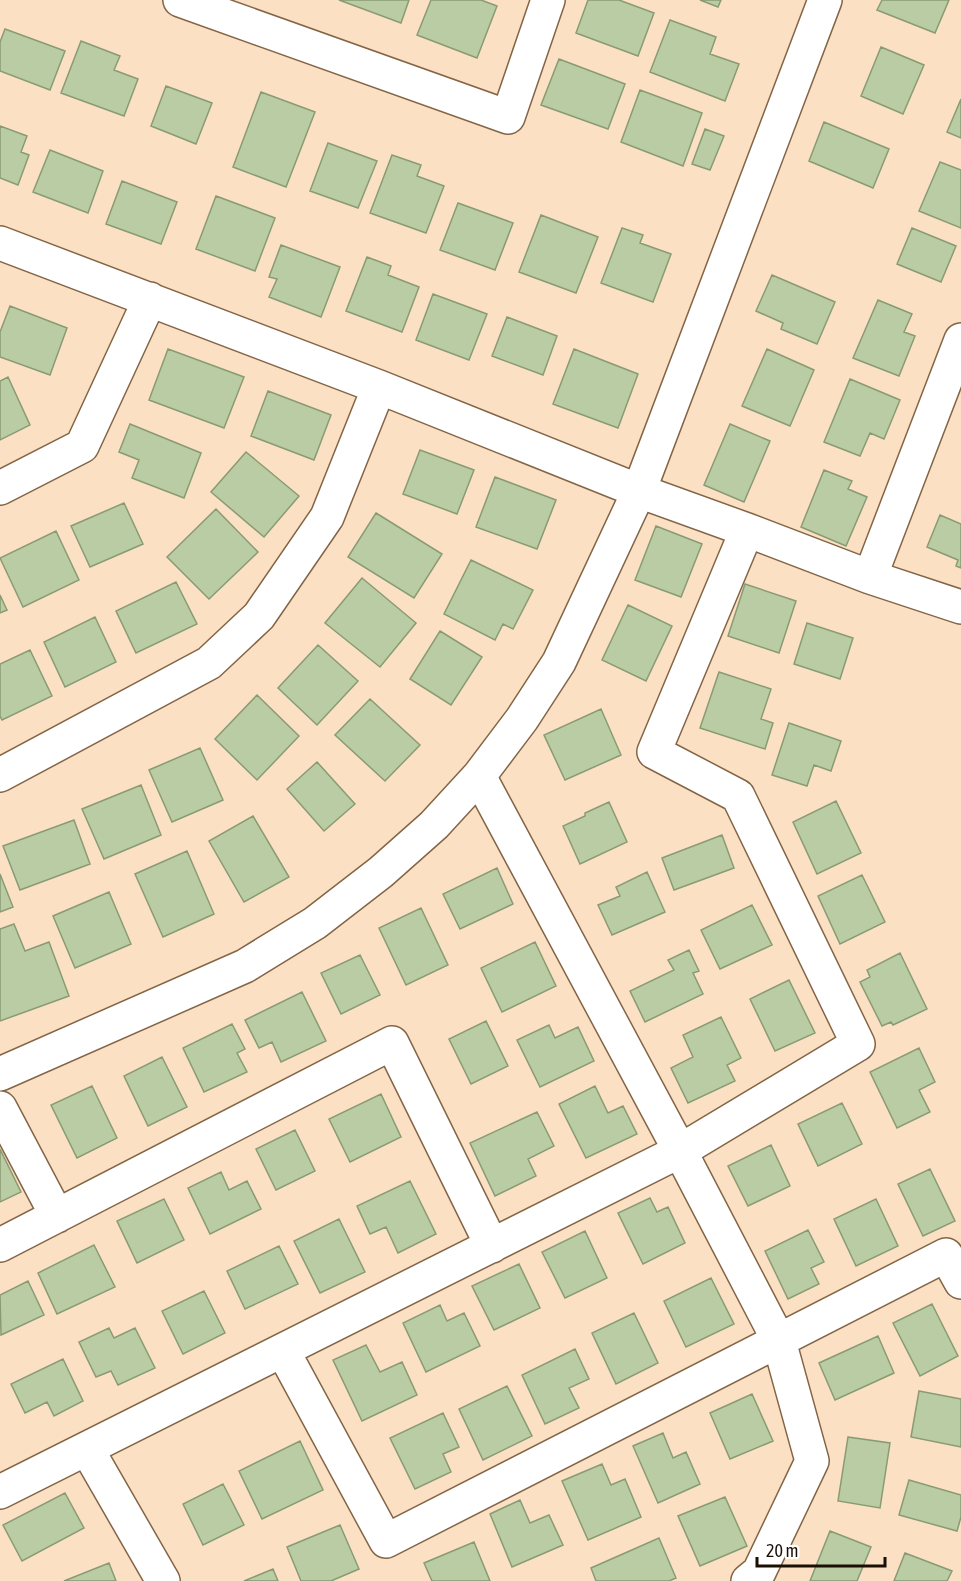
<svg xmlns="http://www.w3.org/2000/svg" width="961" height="1581" viewBox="0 0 961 1581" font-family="'Asap Condensed',sans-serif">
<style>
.building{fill:#b9cca3;stroke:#899b74;stroke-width:1.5}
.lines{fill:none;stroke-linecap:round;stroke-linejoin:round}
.minor-casing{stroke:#836546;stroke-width:36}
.minor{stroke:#fff;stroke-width:33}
</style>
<rect width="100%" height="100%" fill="#fbe0c4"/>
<path class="building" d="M339,0H409L401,23Z
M431,0H481L497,6L477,58L417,35Z
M588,0H619L654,13L638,56L576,33Z
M700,0H721L718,7Z
M882,0H949L935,33L877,10Z
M670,20L716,37L710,54L739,64L725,101L650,72Z
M5,29L65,51L50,90L0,71V42Z
M81,41L120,56L114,70L138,79L124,116L61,93Z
M881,47L924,65L903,114L861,96Z
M559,59L625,84L608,129L541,105Z
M166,86L212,103L196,144L151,126Z
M640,90L702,113L683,166L621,142Z
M261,92L315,112L286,187L233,167Z
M961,99V138L947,132Z
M824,122L889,149L873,188L809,161Z
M0,126L27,136L21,152L29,155L18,185L0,178Z
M705,129L724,136L710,170L692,164Z
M328,143L377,161L358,208L310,191Z
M50,150L103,171L88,213L33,192Z
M392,155L421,165L417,176L444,186L426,233L370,213Z
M940,162L961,170V228L919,211Z
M122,181L177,202L161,244L106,224Z
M216,196L275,218L255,271L196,249Z
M458,203L513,223L495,270L440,250Z
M541,215L598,237L576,293L519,272Z
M622,228L643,235L640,243L671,254L653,302L601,283Z
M912,228L956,246L941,282L897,264Z
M281,245L340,267L321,317L269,297L277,279L269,277Z
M367,257L391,266L388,275L419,287L402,332L346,311Z
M772,275L835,302L817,344L781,329L783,323L756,311Z
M433,294L487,314L469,360L416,340Z
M878,300L912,314L904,332L915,336L899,376L853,358Z
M10,306L67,328L50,375L0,357V332Z
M507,317L557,336L543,375L492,356Z
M168,349L244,377L224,428L149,400Z
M574,349L638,374L618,428L553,404Z
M767,349L814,370L790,426L742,406Z
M8,377L30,425L0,440V381Z
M850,379L900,400L884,439L870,433L860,456L824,442Z
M268,391L331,415L314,460L251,436Z
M130,424L201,453L184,498L132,478L139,460L119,452Z
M730,424L770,441L744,502L704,485Z
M420,450L474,470L457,514L403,494Z
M246,452L299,496L264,537L211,492Z
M824,470L852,481L848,489L867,497L846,546L801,527Z
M495,477L556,500L537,549L476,527Z
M124,503L143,544L90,567L71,526Z
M216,509L258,552L209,599L167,557Z
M376,513L442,554L414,598L348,557Z
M940,515L961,524V568L956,566L958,560L927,547Z
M656,526L702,544L681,597L635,580Z
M56,531L79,580L23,607L0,558Z
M471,560L533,590L513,629L503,624L495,640L444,614Z
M362,578L416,623L380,667L325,623Z
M176,582L197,624L136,653L116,611Z
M745,584L796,601L779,653L728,636Z
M0,595L7,610L0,613Z
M628,605L672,626L646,681L602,660Z
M95,617L116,662L65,687L44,642Z
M807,623L853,638L840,679L794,664Z
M440,631L482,657L451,705L410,679Z
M318,645L358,681L317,725L278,688Z
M30,650L52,696L2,720L0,716V664Z
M719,672L771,689L761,719L773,723L765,749L700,728Z
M257,695L299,736L257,780L215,739Z
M370,699L420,745L385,781L335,735Z
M601,709L621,755L565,780L544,735Z
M789,723L841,741L831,771L814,765L807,786L772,775Z
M200,748L223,800L172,822L149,770Z
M317,762L355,804L324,831L287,789Z
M141,785L161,835L104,859L82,809Z
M836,801L861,853L817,874L793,822Z
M609,802L627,842L580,864L563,826L585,816V813Z
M253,816L289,877L244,902L209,841Z
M74,820L90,864L20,890L3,846Z
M722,835L734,868L674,890L662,858Z
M187,851L214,914L163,937L135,874Z
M497,868L513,904L460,929L443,894Z
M647,872L665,912L612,935L598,905L620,896L616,887Z
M0,874L13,907L0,912Z
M862,875L885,922L840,944L818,896Z
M109,892L131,944L75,968L53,916Z
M752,905L772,945L720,969L701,930Z
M421,908L448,965L406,985L379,928Z
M14,924L25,951L49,942L69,996L0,1021V929Z
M535,942L556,986L502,1012L481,968Z
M689,950L699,971L693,973L703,994L645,1022L630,991L674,970L668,960Z
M900,953L927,1009L893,1025L891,1022L882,1026L860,982L870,977L867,970Z
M360,955L380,995L341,1014L321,973Z
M789,980L815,1033L775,1051L750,999Z
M302,992L326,1041L281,1062L272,1042L259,1048L245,1020Z
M721,1017L741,1058L727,1065L735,1081L688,1103L671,1068L693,1057L683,1035Z
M486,1021L508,1066L471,1084L449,1039Z
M232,1024L245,1049L237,1053L247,1072L204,1092L183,1048Z
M549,1025L555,1038L578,1027L594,1061L540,1087L517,1040Z
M919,1048L935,1082L919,1090L930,1112L897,1128L870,1072Z
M162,1057L187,1107L148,1126L124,1076Z
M92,1086L117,1138L77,1158L51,1105Z
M595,1086L608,1113L623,1106L637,1134L586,1158L559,1104Z
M381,1094L401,1137L350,1162L329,1119Z
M842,1103L862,1144L818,1166L798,1124Z
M537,1112L554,1146L528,1159L536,1176L495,1196L470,1143Z
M295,1130L315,1171L276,1190L256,1149Z
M771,1145L790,1186L748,1206L728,1166Z
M0,1149L21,1192L0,1202Z
M930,1169L955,1221L923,1236L898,1184Z
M221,1172L229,1190L247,1181L261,1209L210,1234L188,1188Z
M410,1181L436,1234L398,1253L386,1227L370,1234L357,1206Z
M650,1198L657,1212L668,1207L685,1243L643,1264L618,1213Z
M164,1199L184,1240L137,1263L117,1221Z
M876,1199L898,1246L856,1266L834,1219Z
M339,1219L365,1272L320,1293L294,1241Z
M808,1230L824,1262L811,1268L819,1284L788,1299L765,1251Z
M585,1231L607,1278L565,1298L542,1252Z
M94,1245L115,1287L57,1314L38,1273Z
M279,1246L298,1284L245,1309L227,1271Z
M519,1264L540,1308L494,1330L472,1286Z
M711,1278L734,1324L686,1347L664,1301Z
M28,1281L44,1315L1,1335L0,1295Z
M204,1291L225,1333L183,1354L162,1311Z
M932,1304L958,1356L920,1376L893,1323Z
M440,1305L447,1321L464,1313L480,1346L426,1372L403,1323Z
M634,1313L658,1363L616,1384L592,1333Z
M109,1328L114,1338L135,1328L155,1368L118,1385L111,1371L96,1377L79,1342Z
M878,1336L894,1373L835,1400L819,1363Z
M366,1345L380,1372L402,1362L417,1395L362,1421L333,1360Z
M575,1349L589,1379L569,1388L579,1408L545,1424L522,1375Z
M63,1359L83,1401L54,1416L47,1402L25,1413L11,1384Z
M507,1386L532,1436L483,1460L459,1409Z
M919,1391L961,1399V1447L911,1437Z
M752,1394L773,1441L730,1459L710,1413Z
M443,1413L459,1447L443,1454L451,1472L415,1489L390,1438Z
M663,1433L673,1458L686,1452L700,1484L658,1503L633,1446Z
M848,1437L890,1443L880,1508L838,1501Z
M300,1441L323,1490L262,1519L239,1471Z
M602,1464L611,1485L625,1479L641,1517L588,1540L562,1481Z
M909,1480L961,1495V1517L957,1531L899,1515Z
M223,1484L244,1525L203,1545L183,1504Z
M65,1493L84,1528L22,1561L3,1525Z
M725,1497L747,1546L700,1566L678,1516Z
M520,1500L530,1523L549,1515L563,1545L512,1567L490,1514Z
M340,1525L359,1569L331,1581H301L287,1547Z
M830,1531L871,1547L857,1581H810Z
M659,1538L676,1578L669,1581H596L591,1568Z
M474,1542L490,1581H432L424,1563Z
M905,1553L952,1571L947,1581H894Z
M109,1563L116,1581H64Z
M273,1569L278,1581H244Z"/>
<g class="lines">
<g class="minor-casing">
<path id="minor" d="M180,0L508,117L548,0
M0,243L379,387L639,491L747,530L870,577L961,607
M0,488L82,446L150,299
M870,577L961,340
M0,775L209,663L259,616L327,517L379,387
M479,776L680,1151L779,1341L812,1461L759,1572L748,1581
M0,1074L245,966L315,923L381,872L434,825L479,776L522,719L559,662L639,491L825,0
M0,1108L57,1216
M0,1245L392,1043L492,1246
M283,1351L386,1541L946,1255L961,1282
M87,1449L163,1581
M0,1492L680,1151L858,1044L738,796L654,752L747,530"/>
</g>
<use href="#minor" class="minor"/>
</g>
<path d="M757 1557v9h128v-9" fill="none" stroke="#1b0f04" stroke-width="3"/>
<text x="766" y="1557" font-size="18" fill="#1b0f04" stroke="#ffffff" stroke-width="4.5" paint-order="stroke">20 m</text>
</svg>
